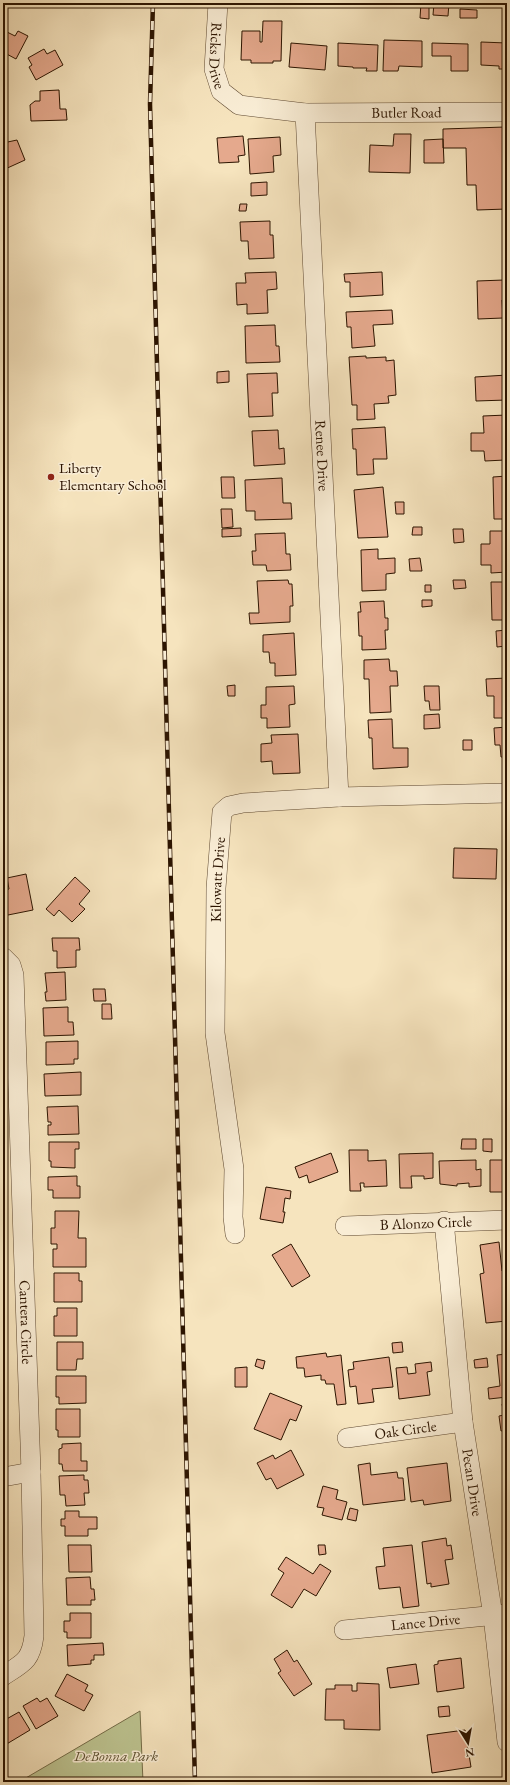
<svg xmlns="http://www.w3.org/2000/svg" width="510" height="1785" viewBox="0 0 510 1785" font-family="'EB Garamond',serif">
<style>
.green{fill:#bdc491;stroke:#746c48}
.building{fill:#e5a98d;stroke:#2c1400}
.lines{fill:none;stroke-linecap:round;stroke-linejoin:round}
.minor-casing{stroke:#5e4830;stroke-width:20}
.minor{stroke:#f9edd5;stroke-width:19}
.rail-casing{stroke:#2c1400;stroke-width:4.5}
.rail{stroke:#f9edd5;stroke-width:3;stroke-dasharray:9;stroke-linecap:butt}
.poi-dot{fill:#8f2418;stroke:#f9edd5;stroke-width:1.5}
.labels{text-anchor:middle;stroke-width:3;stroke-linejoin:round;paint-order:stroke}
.street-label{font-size:15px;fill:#2c1400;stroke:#f9edd5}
.poi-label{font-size:15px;fill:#2c1400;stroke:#f9edd5;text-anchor:start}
.park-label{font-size:15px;font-style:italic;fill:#5f5233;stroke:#f9edd5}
</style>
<rect width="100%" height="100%" fill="#f6e4be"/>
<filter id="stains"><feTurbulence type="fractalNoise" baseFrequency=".005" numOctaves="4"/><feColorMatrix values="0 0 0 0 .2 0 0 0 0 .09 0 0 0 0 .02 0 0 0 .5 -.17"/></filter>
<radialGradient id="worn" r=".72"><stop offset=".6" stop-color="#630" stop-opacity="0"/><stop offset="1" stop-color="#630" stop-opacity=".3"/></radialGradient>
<path class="green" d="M140,1711L143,1782H19Z"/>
<path class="building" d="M421,3H429V19L420,18Z
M434,3H449L448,16L433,15Z
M460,9L477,10V18H460Z
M263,21H282L281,61H273V63H251V60H241L242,31H260V42H262Z
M3,30L15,36L18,31L28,36L16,59L3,52Z
M384,40L422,41V67L399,66L398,71H383Z
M481,42L507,43V69H499V66L481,65Z
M291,43L327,46L325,70L289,67Z
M338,43L378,45L377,71H366L367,68H353V67L338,66Z
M432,43L468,44V71H451V56H432Z
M44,49L47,54L55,50L63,65L36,80L29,67L32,65L28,58Z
M59,90L60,109H66L67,120L31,121L30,105L35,101H40V91Z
M505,127L507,209L477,210L476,185H467L466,148H443V129Z
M394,134H411L410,173L369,172L370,145L393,146Z
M243,136L245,155L238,156L239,162L219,163L217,138Z
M280,137L281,155L273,156L274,172L250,174L248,139Z
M443,139L444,163H424V140Z
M17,140L25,160L3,170V143Z
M267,182V195L251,196V183Z
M240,204H247L246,211H239Z
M270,221V235H273L274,258L249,259L248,241H241L240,222Z
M276,272L277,289L267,290L268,313L247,314V304L237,305L236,283H246L245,273Z
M382,272L383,295L350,297V282H345L344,274Z
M504,280L505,299L502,300L503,318L478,319L477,281Z
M392,310L393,324L373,325L375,346L352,348L351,327H347L346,312Z
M275,325L276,346H279L280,362L246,363L245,326Z
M366,356V358L386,357V361L394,360L396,395L388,396L389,403L374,404L375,419L357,420V405H352L349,357Z
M229,371V382L217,383V372Z
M277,373L278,393H272L273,416L249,417L247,374Z
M507,375V400L476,401L475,377Z
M507,415V458H505V460L485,461L484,451H471V433H484L483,416Z
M385,427L387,459H373L374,474L357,475L356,449H353L352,429Z
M278,430L279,449L284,448L285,464L254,466L252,431Z
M507,476V519H494L493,477Z
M221,477H234L235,498H222Z
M282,478L283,503H291L292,519L255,520V511H246L245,480Z
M383,487L388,537L358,538L354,490Z
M395,502H404V514H396Z
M221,509H232L233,527L222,528Z
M413,527H422V535H412Z
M241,528V536L222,537V529Z
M453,529H463L464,542L454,543Z
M490,531H507V572L491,573V565H481V544H490Z
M285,533L286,554H290L291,570L267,571L266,565H253L252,551H256L255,534Z
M378,549V559L395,558V573L386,574V590L362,591L361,550Z
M420,558L422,571H410L409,559Z
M288,580L289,584H292L293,606H290V622L250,624L249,613H259L257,581Z
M453,580H465L466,588L454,589Z
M491,582H507V620H492Z
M425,585H431V592H425Z
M422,600H432V606L422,607Z
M384,601L385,618H388V630H385L386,649L362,650V636H359L358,612H361L360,602Z
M507,630V669L506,646L497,647L496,631Z
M294,633L296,675L275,676V663H270L269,652H263V635Z
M389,659L390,671H397L398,686H390L391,712L370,713L369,679H364V660Z
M507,678V718H494V696H487L486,679Z
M235,685V696H228L227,686Z
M294,686L295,704L289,705L290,727L267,728V718H261V705H266V687Z
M424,686H439L440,710H430L429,701H425Z
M439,714L440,728L424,729V715Z
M392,719L393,748H408V767L373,769L372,738H369L368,720Z
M507,727V768H506V757H501L500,745H495L494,728Z
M298,734L300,773L273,774L272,761L261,762V744L272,743L271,735Z
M463,740H472V750H463Z
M454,848L497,849L496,879L453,878Z
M26,874L33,910L3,916V891L9,889L7,878Z
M75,877L90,891L79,904L85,909L72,922L59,910L54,916L46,909Z
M52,938H79L80,950H76V967L57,968V951H53Z
M65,972L66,1000L46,1001L45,992H47L45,973Z
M93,989H105L106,1001H94Z
M102,1004H111L112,1019H102Z
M68,1007V1022H73L74,1035L44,1036L43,1008Z
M78,1041V1059H74V1064L46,1065V1042Z
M81,1072V1095L45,1096L44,1074Z
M78,1106L79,1134L48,1135V1125H51V1122H48L47,1107Z
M462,1139H476V1149H461Z
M483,1139H492V1152L483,1151Z
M49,1142H79V1149H75V1168L51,1167V1161H49Z
M349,1150H368V1161L386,1160L387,1186L364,1187V1183H360L361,1191H350Z
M331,1153L338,1172L309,1183L307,1175L299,1178L295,1167Z
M433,1153V1178L424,1179V1176H411L412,1188H400L399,1154Z
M476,1160V1170L481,1169V1186L469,1187V1183L457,1184V1186L440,1184L439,1161Z
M490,1160H507V1192H490Z
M77,1176V1186H80V1198H53V1190H48V1177Z
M266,1187L291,1191L290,1199L285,1198L283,1212H285L283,1223L260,1219Z
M55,1211H79L78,1238H86V1267H53V1249H57V1244H51V1228H55Z
M499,1242L502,1271L507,1270V1321L486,1323L480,1274L484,1273L480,1245Z
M291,1244L310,1276L292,1287L272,1255Z
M54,1273H79V1281H82V1302H54Z
M57,1308H77V1336H54V1316H57Z
M57,1342H83V1359H77L76,1370H57Z
M402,1342L403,1352L393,1353L392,1343Z
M326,1353L327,1357L341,1355L346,1404L337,1405L334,1384H326L325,1380H321V1375L305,1377L304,1368H297L296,1357Z
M507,1354V1397L489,1399L488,1388L500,1386L497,1355Z
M389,1357L393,1387L372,1389L374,1402L358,1404L356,1386L350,1387L348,1370L354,1369L353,1362Z
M487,1358L488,1367L475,1368L474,1360Z
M257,1359L265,1361L263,1369L255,1366Z
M431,1362L432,1371L427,1372L430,1395L399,1399L396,1368L407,1367L408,1374L416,1373L415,1364Z
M247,1367V1387H235V1368Z
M56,1376H86V1403L59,1404V1397H56Z
M270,1393L302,1406L296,1421L290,1419L281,1440L254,1429Z
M507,1403V1430L501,1431L499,1416L504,1415L502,1404Z
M56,1409H80V1437H58V1430H56Z
M81,1443V1461H87V1471H63L62,1464H59V1449L62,1448V1444Z
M291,1450L304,1475L277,1489L271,1478L266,1480L257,1463L273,1455L275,1459Z
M504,1451H507V1474Z
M370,1463L371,1475L397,1472L398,1478H403L405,1500L363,1505L358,1465Z
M447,1463L451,1501L424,1505L423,1500L411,1502L407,1468Z
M84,1475V1480H88L89,1493H84L85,1505L66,1506L65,1495H60L59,1476Z
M323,1486L338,1490L336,1499L347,1502L342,1520L322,1515L324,1508L317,1507Z
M350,1508L358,1510L356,1521L347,1519Z
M65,1511H79V1517H97V1529H88V1536H65V1526H61V1519H65Z
M446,1538L447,1546L451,1545L453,1559L445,1560L449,1584L431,1587V1583L427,1584L422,1542Z
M68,1545H91L92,1572H69Z
M318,1545H325L326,1554L319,1555Z
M412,1545L419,1606L403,1608L400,1587L379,1589L376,1567L385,1566L383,1548Z
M286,1557L313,1574L320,1564L331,1571L316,1596L304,1589L292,1608L271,1595L284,1573L278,1569Z
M90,1577L91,1589H94L95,1600H91V1605H67L66,1578Z
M70,1613H91V1638H67V1632H64V1621H70Z
M103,1643L104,1655H94V1660H91V1664L68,1666L67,1645Z
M287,1650L294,1662L297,1660L312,1684L294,1696L278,1673L281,1671L274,1659Z
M461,1658L464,1688L437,1692L434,1665L438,1664V1661Z
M416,1664L419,1684L390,1688L387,1668Z
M67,1674L88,1685L85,1691L93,1695L84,1711L55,1696Z
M357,1683L379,1684L380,1730L344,1729V1720H325L326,1689H335V1685H352V1691H357Z
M37,1698L40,1702L47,1698L58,1716L36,1729L23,1706Z
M449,1706L450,1716L439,1717L438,1707Z
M19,1712L30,1730L5,1745L3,1742V1721Z
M465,1730L471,1767L432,1773L427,1735Z
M447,1778V1782L456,1781L457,1782H426L425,1780Z"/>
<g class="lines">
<g class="minor-casing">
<g id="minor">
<path id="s1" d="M218,3L214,69L221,91L239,105L305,113L507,112"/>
<path id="s2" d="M305,113L339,797"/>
<path id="s3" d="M3,957L11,965L14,975L31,1472L34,1636C31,1661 23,1663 3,1676"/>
<path id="s4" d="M444,1221L463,1422L493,1616L507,1742"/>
<path id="s5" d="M345,1226L507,1220"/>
<path id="s6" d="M235,1234L233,1217L234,1169L215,1033L216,888L222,812L229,806L243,803L339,797L507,793"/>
<path id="s7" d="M347,1438L463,1422"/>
<path d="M3,1477L31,1472"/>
<path id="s8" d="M344,1630L507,1614"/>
</g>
</g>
<use href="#minor" class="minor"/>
<g class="rail-casing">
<path id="rail" d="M153,3L150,104L195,1782"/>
</g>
<use href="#rail" class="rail"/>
</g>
<circle class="poi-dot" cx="51" cy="477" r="4"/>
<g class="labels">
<g class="street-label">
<text dy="5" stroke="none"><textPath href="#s1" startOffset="53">Ricks Drive</textPath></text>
<text dy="5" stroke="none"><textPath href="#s1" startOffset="280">Butler Road</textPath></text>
<text dy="5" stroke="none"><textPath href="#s2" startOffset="343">Renee Drive</textPath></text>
<text dy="5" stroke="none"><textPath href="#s6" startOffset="356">Kilowatt Drive</textPath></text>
<text dy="5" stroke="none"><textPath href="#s5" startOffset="81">B Alonzo Circle</textPath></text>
<text dy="5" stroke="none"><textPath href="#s3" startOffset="369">Cantera Circle</textPath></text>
<text dy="5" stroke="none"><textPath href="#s7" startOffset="59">Oak Circle</textPath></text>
<text dy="5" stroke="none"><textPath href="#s4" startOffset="263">Pecan Drive</textPath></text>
<text dy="5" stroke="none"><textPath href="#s8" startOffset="82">Lance Drive</textPath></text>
</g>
<g class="poi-label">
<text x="59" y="473">Liberty<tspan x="59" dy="17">Elementary School</tspan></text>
</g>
<g class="park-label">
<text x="116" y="1761">DeBonna Park</text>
</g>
</g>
<rect width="510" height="1785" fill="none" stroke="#f6e4be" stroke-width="16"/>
<rect x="4" y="4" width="502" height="1777" fill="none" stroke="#2c1400" stroke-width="2"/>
<rect x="8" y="8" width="494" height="1769" fill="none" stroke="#2c1400"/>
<g transform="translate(468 1743) rotate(169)" stroke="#f9edd5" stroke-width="3" paint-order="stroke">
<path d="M0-3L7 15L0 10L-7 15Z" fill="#2c1400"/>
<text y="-6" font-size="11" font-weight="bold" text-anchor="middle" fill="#2c1400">N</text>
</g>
<rect width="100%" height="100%" filter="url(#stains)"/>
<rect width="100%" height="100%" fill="url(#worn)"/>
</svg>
